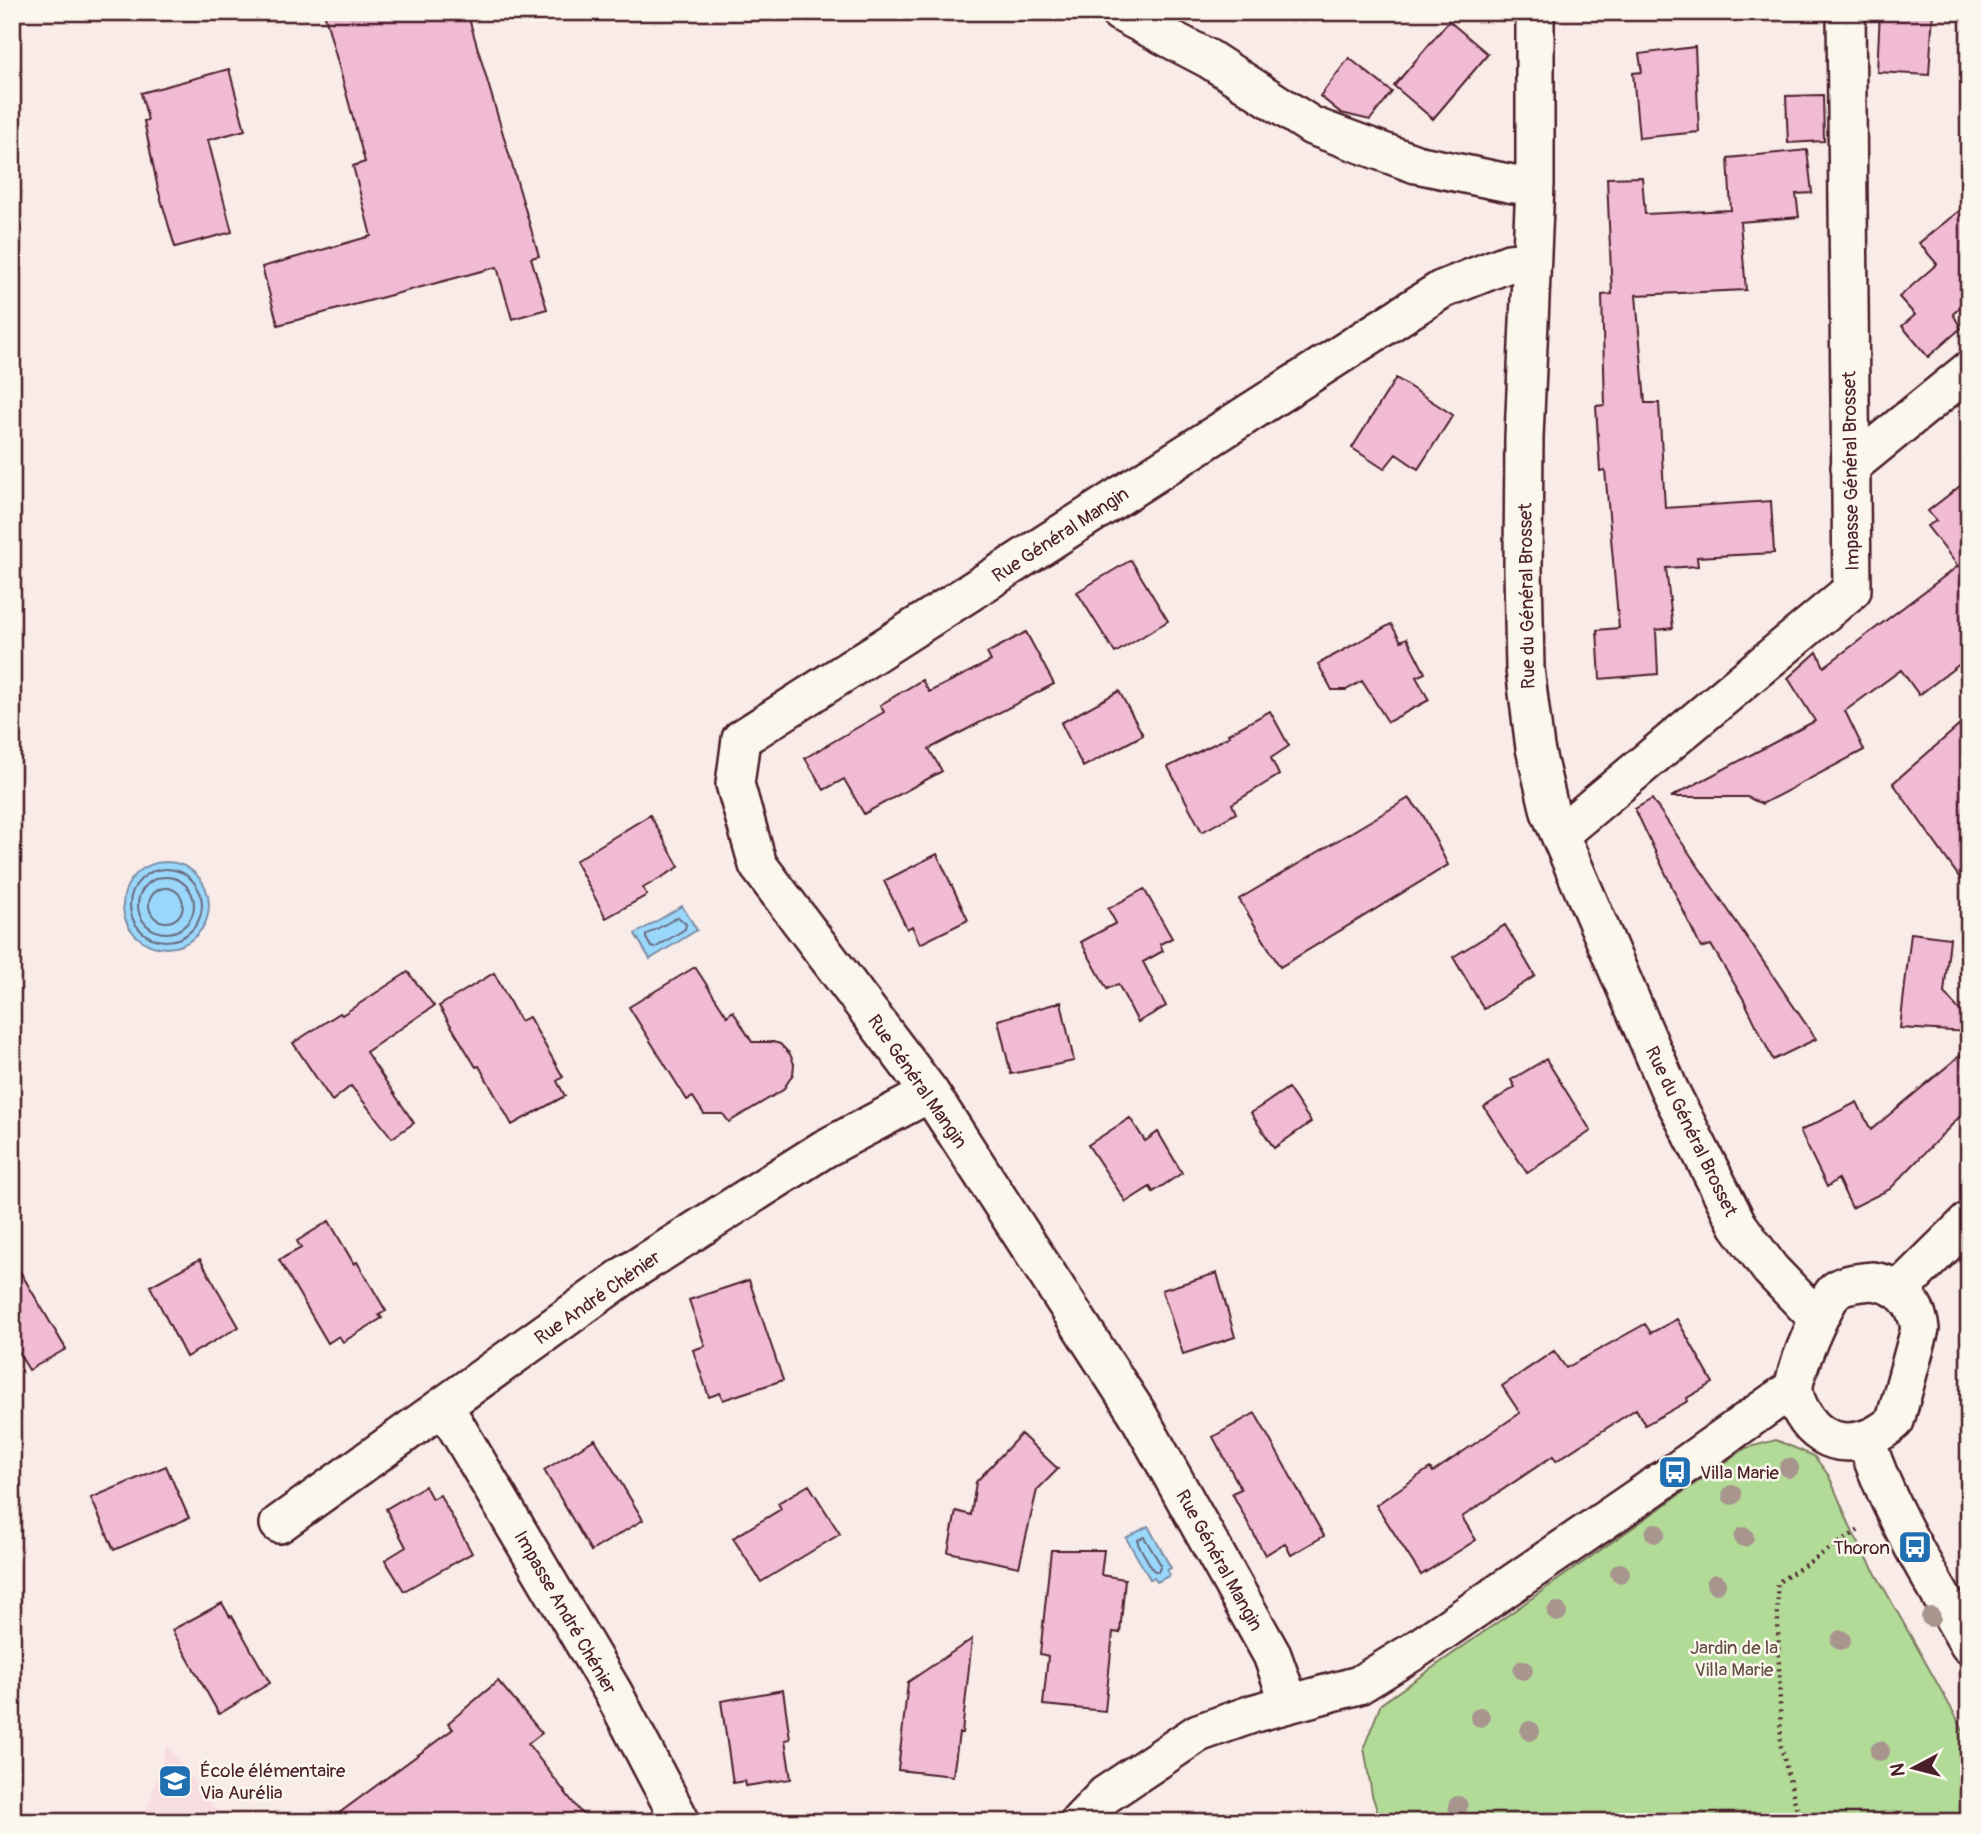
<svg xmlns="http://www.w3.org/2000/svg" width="1981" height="1834" viewBox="0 0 1981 1834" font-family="Pangolin,sans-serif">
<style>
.built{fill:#f7dde1}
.green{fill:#b3db98;stroke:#7e7d62;stroke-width:2}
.water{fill:#9ad8fb;stroke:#7a8ea8;stroke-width:2}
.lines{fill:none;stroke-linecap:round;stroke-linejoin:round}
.shore{stroke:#6a697e;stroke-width:2}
.building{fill:#f1bbd4;stroke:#4a1f2b;stroke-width:2}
.street-casing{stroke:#4a1f2b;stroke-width:42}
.path{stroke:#4a1f2b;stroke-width:4.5;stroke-dasharray:2 5;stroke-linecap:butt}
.street{stroke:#fbf7ec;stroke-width:37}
.tree{fill:#a7958e}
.labels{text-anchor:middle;stroke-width:5;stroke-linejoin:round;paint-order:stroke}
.street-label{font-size:19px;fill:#4a1f2b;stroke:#fbf7ec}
.poi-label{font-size:19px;fill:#4a1f2b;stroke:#fbf7ec;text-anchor:start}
.park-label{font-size:19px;fill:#644e46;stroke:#fbf7ec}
</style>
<rect width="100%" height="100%" fill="#f9ebe7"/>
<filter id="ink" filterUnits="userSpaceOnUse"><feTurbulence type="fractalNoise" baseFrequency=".0143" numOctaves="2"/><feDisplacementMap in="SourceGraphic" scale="14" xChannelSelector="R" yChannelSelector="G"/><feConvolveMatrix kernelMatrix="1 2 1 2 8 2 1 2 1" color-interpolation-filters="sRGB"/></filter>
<g filter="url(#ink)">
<path class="built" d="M167,1745L225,1822H139L144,1818Z"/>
<path class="green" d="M1776,1440L1814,1456L1829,1476L1853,1533L1969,1740V1822H1381L1372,1795L1364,1747L1381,1704L1746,1448Z"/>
<path class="water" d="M123 905a43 43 0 1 1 86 0a43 43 0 1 1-86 0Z
M682,906L697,930L650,959L635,934Z
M1148,1526L1171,1568L1167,1570L1170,1575L1157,1582L1154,1578L1150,1579L1126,1538Z"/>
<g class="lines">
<path class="shore" d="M130 905a36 36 0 1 1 72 0a36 36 0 1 1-72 0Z
M138 905a28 28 0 1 1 56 0a28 28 0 1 1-56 0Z
M149 905a17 17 0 1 1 34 0a17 17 0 1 1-34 0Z
M678,917L686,924L685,929L655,948L651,947L646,938V935Z
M1144,1537L1161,1565L1158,1572L1153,1570L1138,1544V1540Z"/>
</g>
<path class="building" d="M324,12H467L539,256L531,258L547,309L512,319L497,267L278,325L262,267L371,236L353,166L365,162Z
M1880,12H1933L1929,75L1877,72Z
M1449,21L1488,54L1433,119L1394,86Z
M1695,47L1699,132L1639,138L1633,73L1642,72L1639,54Z
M1349,58L1392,92L1370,120L1341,113L1320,96Z
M229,69L245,130L208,140L232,232L175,247L158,189L144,121L148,120L141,93Z
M1823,95L1824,141L1788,143L1786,96Z
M1807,150L1812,193L1796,194L1799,217L1740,222L1746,290L1636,295L1645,403H1659L1665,508L1771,501L1774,553L1697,557L1698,566L1666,568L1673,628L1656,630L1658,674L1600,679L1597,630L1619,628L1605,470L1600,471L1596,406L1605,405L1602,295L1612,294L1607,178L1642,177L1645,214L1731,210L1728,158Z
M1969,203V302L1968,300L1953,314L1961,328L1928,357L1902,326L1915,315L1899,297L1937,264L1919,243Z
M1396,378L1453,415L1418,469L1396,454L1384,469L1352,448Z
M1969,479V657L1919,695L1901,670L1845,711L1864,750L1762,804L1747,797H1671L1815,721L1788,678L1817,652L1824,667L1958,566L1927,526L1936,521L1928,511Z
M1131,560L1168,621L1115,653L1077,592Z
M1391,624L1401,641L1407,638L1425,673L1416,677L1429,700L1388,722L1362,681L1346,690H1332L1318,664Z
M1026,632L1054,684L929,749L942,771L864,814L844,779L824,790L805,758L884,712L880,705L922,680L929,692L991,661L987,653Z
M1119,691L1143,735L1083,767L1061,723Z
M1270,711L1289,746L1271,758L1279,775L1232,804L1236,813L1202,832L1168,767L1230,736L1228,734Z
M1969,717V891L1893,783Z
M1409,798L1423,815L1448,865L1280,967L1239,899Z
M1652,799L1722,901L1816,1039L1773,1060L1744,1000L1711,945L1701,948L1635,809Z
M650,815L679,867L643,888L647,895L606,918L575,861Z
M937,854L968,920L920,944L912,926L907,929L884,881Z
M1144,889L1172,938L1160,944L1163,951L1143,962L1166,1006L1138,1022L1118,984L1107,989L1081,942L1116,923L1108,909Z
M1505,925L1535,976L1484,1009L1453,957Z
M1911,933L1950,938L1944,993L1969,1021V1032L1900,1028Z
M695,967L727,1016L733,1011L752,1042H773L780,1044L790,1054L794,1064L793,1074L783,1090L729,1122L723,1114H704L693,1097L687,1100L629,1007Z
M408,972L434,1006L366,1052L414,1123L392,1138L351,1086L332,1101L293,1043L340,1013L342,1015Z
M494,973L520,1021L529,1017L563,1077L557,1081L565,1096L512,1125L479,1066L476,1067L439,1006Z
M1061,1002L1074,1061L1011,1074L998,1020Z
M1969,1048V1107L1890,1189L1852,1208L1838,1179L1827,1187L1800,1131L1857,1102L1871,1130Z
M1546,1059L1591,1131L1527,1173L1484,1107L1515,1087L1511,1080Z
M1288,1088L1311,1122L1274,1148L1251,1113Z
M1130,1118L1145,1141L1158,1132L1182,1173L1153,1192L1150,1187L1126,1202L1088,1145Z
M329,1221L354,1264L357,1262L386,1311L379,1315L382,1318L343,1342L339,1336L328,1343L279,1260L301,1248L297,1241Z
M12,1258L66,1349L29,1370L12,1342Z
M200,1259L239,1327L186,1357L150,1286Z
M1217,1273L1235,1337L1183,1354L1162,1290Z
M749,1280L783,1380L723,1400L720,1393L709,1397L693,1350L705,1346L689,1300Z
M1677,1319L1713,1383L1687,1398L1688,1401L1645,1425L1636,1409L1556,1461L1553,1456L1462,1517L1476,1540L1421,1575L1376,1505L1430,1468L1433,1472L1520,1413L1502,1386L1554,1351L1566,1368L1645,1324L1651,1333Z
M1255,1413L1324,1536L1291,1555L1285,1543L1265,1555L1232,1493L1241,1489L1213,1437Z
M1021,1434L1058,1469L1037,1490L1019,1567L948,1552L956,1511L971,1515L976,1482Z
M595,1439L643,1520L591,1551L544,1470Z
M166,1466L189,1518L114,1550L91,1498Z
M809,1485L840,1534L761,1582L733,1538L781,1509L778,1503Z
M425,1486L432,1499L440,1495L472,1553L404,1591L385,1560L406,1547L386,1509Z
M1051,1550H1104L1101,1575L1125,1579L1120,1633L1113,1632L1105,1711L1043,1705L1048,1656L1040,1654Z
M222,1603L230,1617L232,1616L270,1683L219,1714L172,1630Z
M972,1639L962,1733H959L953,1776L898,1770L908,1682Z
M498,1681L542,1733L528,1744L588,1822H327L453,1729L448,1723Z
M783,1690L790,1739L785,1740L791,1779L746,1786L745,1781L733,1783L721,1701Z"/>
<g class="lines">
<g class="street-casing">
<path id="street" d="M1119,12L1209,59L1312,126L1416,164L1513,184H1535
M1535,12V184L1524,437L1523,568L1525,669L1535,748L1550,812L1669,1089L1738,1225L1770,1269L1817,1318
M1850,467L1969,370
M1560,834L1852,590L1846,12
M1873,1281C1900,1285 1916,1301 1920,1329L1895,1421C1866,1448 1825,1452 1803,1414C1799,1408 1794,1397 1794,1389C1793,1374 1824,1300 1836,1290C1846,1283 1861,1282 1873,1281Z
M1899,1290L1969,1221
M444,1406L614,1694L681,1822
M1866,1440C1889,1513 1932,1579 1969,1645
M279,1524L627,1274L824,1149L930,1093
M1289,1702L1272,1655L1137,1413L930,1093L758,865L735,784L741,739L1441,290L1509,263L1530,261
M1079,1822L1105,1795L1198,1733L1255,1713L1359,1685L1414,1651L1675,1472L1793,1388"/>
</g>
<path class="path" d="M1800,1822L1781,1746L1777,1583L1859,1530"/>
<use href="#street" class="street"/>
</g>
<g class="tree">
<circle cx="1789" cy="1468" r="10"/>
<circle cx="1732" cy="1495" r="10"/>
<circle cx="1655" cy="1533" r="10"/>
<circle cx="1744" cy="1537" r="10"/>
<circle cx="1620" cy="1573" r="10"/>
<circle cx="1716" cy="1584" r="10"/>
<circle cx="1557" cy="1612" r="10"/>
<circle cx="1931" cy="1617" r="10"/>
<circle cx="1841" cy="1640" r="10"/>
<circle cx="1523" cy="1670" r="10"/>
<circle cx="1480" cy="1717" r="10"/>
<circle cx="1530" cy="1731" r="10"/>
<circle cx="1880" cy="1751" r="10"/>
<circle cx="1458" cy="1806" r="10"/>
</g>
</g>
<defs>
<g id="bus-square" transform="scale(1.75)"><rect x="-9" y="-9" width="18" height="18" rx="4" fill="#1f6fb2" stroke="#fbf7ec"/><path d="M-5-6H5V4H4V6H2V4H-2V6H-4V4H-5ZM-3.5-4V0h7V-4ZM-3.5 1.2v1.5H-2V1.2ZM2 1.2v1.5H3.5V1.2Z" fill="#fff"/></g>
<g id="school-square" transform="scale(1.75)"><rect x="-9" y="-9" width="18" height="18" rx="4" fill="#1f6fb2" stroke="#fbf7ec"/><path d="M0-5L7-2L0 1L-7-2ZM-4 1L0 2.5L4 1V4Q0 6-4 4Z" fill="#fff"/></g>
</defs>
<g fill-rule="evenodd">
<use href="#bus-square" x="1675" y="1472"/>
<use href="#bus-square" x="1915" y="1547"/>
<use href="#school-square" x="175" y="1781"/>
</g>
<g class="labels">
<g class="street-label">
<text transform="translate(1850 471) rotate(-91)" y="7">Impasse Général Brosset</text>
<text transform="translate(1060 534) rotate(-33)" y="7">Rue Général Mangin</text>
<text transform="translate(1526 596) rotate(-91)" y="7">Rue du Général Brosset</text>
<text transform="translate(918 1081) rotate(55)" y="7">Rue Général Mangin</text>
<text transform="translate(1692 1131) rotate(64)" y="7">Rue du Général Brosset</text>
<text transform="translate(597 1297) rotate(-35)" y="7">Rue André Chénier</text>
<text transform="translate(1220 1560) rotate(61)" y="7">Rue Général Mangin</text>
<text transform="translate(566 1612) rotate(60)" y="7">Impasse André Chénier</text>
</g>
<g class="poi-label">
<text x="1700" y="1479">Villa Marie</text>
<text x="1890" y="1554" text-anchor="end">Thoron</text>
<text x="200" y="1777">École élémentaire<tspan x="200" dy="22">Via Aurélia</tspan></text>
</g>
<g class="park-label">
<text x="1734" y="1654">Jardin de la<tspan x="1734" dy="22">Villa Marie</tspan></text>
</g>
</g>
<rect width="1981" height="1834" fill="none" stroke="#fbf7ec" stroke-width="42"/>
<rect x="21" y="21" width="1939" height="1792" fill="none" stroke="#4a1f2b" stroke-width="2.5" filter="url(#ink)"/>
<g transform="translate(1914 1768) rotate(263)" stroke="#fbf7ec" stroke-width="5" paint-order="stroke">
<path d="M0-5L12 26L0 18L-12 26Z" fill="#4a1f2b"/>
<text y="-10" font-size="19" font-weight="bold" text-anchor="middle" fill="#4a1f2b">N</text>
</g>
</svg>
